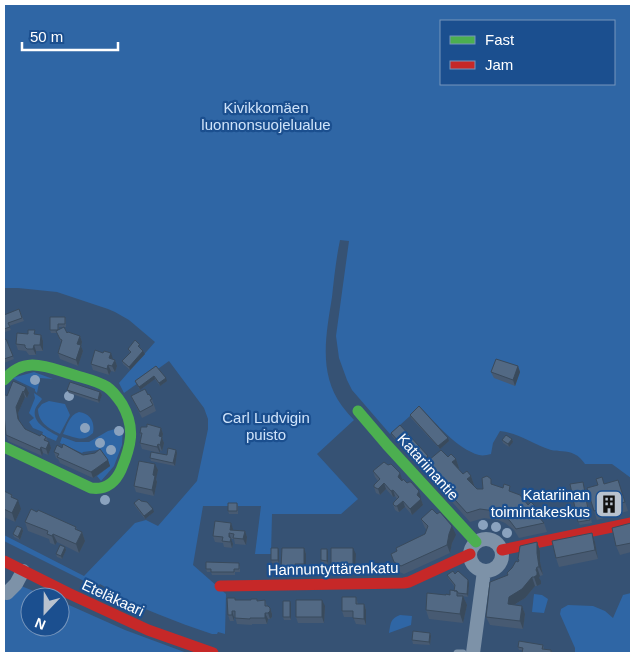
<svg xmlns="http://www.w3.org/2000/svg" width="635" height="657" viewBox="0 0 635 657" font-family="Arial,sans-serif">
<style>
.green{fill:#2f66a5;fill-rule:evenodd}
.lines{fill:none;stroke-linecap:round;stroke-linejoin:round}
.lane{stroke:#7d92a8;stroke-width:7}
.street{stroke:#7d92a8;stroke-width:14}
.fast{stroke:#4caf50;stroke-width:11}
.jam{stroke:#c62828;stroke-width:11}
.tree{fill:#8aa2be}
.wall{fill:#475a72}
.shaded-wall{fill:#394a5c}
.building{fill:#526984;stroke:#394a5c}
.labels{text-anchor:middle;stroke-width:4.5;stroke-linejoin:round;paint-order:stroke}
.park-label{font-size:15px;fill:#cfe3fa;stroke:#1b4f8f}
.street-label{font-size:15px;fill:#fff;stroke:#1b4f8f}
.poi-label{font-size:15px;fill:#fff;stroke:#1b4f8f;text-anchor:end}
</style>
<rect width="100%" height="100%" fill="#365274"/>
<path class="green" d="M4,4H631V478L612,464H585C582,460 579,456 574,454C567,450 558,452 551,450C533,444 518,433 500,431L493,443L491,454C487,455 483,456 479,455C457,449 436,423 420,407L390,434L352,390L347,380L339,358L336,336L349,241L340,240C336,259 334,279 332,297C326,335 318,373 342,406C346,411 350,416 354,420L317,454L358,499L341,514H272L271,554H255L261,506H203L193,565L226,594L225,634L218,632L217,634H212C175,622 140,607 104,591L107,588L100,584L99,585L88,583L4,541V535L84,576L135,523L146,520L158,526L197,481L208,429V419L204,408L169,361L124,393L119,383L155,342L129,320L115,312L108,309L57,292L18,288H4ZM441,21H614V84H441Z
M34,372L53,379L40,378L37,393L35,391V389L12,378Z
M34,393L40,397L42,399C40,402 36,406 35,410C32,423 49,431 58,436L56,441L42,435L43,432L33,428L29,422L34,418L29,413L35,398Z
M49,401L65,404L70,415L61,432L60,434C48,428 38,422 38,409L42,404Z
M79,412C91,414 95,422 93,433C83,443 75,437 63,434C67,426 69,415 79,412Z
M123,427L122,445L114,466L101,481L97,476L110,466L98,450L83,452L82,453L60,443L62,437L76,442H89L108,431Z
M21,586L49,597H30V627H60V601L125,630L187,653H4V600H5Z
M631,593V653H575V648L560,614L561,609L568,605L593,606L605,611L613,618L623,595Z
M534,594L542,595L548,599L544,613L532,612Z
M400,615L412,616L411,625L389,633C391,623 390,619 400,615Z"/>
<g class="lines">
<path class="lane" d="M457,653H463"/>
<path class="street" d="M470 555a16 16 0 1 1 32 0a16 16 0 1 1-32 0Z
M4,592L7,593L16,584L23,571
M473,653L484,571"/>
<path class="fast" d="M4,380C24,356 45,366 71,374C82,378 96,380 107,387C113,391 118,398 122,404C136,428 131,446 121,470C115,483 105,490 91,488L4,447
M358,411L387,445L476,542"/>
<path class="jam" d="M502,550L631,523
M4,561L68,593L148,630L213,653
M220,586L404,583L409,582L470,554"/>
</g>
<g class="tree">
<circle cx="35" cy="380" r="5"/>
<circle cx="69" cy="396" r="5"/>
<circle cx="85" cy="428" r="5"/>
<circle cx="119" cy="431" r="5"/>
<circle cx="100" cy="443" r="5"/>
<circle cx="111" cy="450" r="5"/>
<circle cx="105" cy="500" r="5"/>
<circle cx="483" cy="525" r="5"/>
<circle cx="496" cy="527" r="5"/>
<circle cx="507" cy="533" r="5"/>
</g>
<path class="wall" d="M19,309L24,321L9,326L11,330L5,332L4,329Z
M65,317L66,320V327H59V330L80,336L82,342L81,346L83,351L78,366L60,359L58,353L61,343L57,333H51L50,330Z
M36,334L41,335L43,341V351H36V355H29L26,351L18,350L16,344Z
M6,339L14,359L4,363V346Z
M141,348L145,354L130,370L123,364L122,361L130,353L128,349Z
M113,359L115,360L117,366L115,372L111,371L109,375L93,370L91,364Z
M156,366L167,381L160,386L155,379L140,390L135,381Z
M518,366L520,372L515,386L494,378L491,372Z
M26,387L29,393L27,398L25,397L18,413L19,422L25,429L40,436L46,437L51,448L48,455L43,453L42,456L8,441L6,435L7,396Z
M67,390L100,392L102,395L99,403L69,393Z
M148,395L152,399L156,411L142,418L131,396Z
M410,415L449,441L440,449L411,418Z
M161,428L163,434L162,438L164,443L162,451L160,450V453L142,449L140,443L141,438L140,433Z
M391,433L428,456L429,459L420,467L392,436Z
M512,439L513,442L509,447L503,443L502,440Z
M62,448L83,455L108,460L110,466L93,478L60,463L58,459L56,458L54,452Z
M177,453L175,466L151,461L150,458Z
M448,457L456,459L459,468L458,469L463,474L471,476L474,485L473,486L477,489H483L493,485L512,492L528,505L539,515L538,516L544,523L547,532L519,538L514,530L505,523L498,520L484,518L470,522L427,474L423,465Z
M155,464L158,470L156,478L157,482L154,496L136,492L134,486Z
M373,471L402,479V481L421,497V499L423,505L412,515L405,507L399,512H398L395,510L393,504L397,499L395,496L393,497L386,489L380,495L376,493L374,487L378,481L375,477Z
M583,482L592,523L580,525L578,522Z
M605,484L621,489L628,511L597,520L594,511Z
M4,491L12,495L13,498L21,509L15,522L4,517Z
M134,503L154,512L145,519L135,506Z
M237,503L238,506V514H229L228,511Z
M421,519L456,535L452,543L450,553L404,574L397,571L391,554L397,551L425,534L427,530L425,528Z
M25,522L76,527L77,530L82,532L85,541L79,553L57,542L55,545L50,543L49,539L28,531Z
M231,523L233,530L245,531L247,537L246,545L235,544L234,539H231L233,544L232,548L224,547L223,543L215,542L213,536Z
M631,523V552L620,555L616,546Z
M22,528L23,531L20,540L14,537L13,534Z
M592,533L595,542L598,559L559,567L556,558Z
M537,542L540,551V562L543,575L540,576L539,578L541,584L537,586H535L525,598L514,605L522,606L525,614L523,629L490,625L486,617L508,575L507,573L518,561V559Z
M65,547L66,550L62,559L57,557L56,554Z
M304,548L306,554V570H297V575L284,574L281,568Z
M279,551V564L272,563L271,560Z
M328,552V564L322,563L321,560Z
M356,554L355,570H346V575H333L331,569Z
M240,566V572H235V575H212L211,572H207L206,569Z
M380,566V574H370L369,571Z
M455,574L469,583L468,597L461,596H463L467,605L463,623L429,619L426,610L446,595H450L454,591L455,587L448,578L447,575Z
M356,597L358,604H364L366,610V625L356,624L353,617H344L342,611Z
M235,598L236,600H265L267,606L270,608L272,614V617L270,619H268L267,624H252V625L237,624L235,617H234V621H230L228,615Z
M291,604V620H284L283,617Z
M325,606L324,623H298L296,617Z
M430,633L431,636L430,645L413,644L412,640Z
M543,645L544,649L551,650L553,653H522V650H519L518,647Z"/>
<path class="shaded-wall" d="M41,335L43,341V351L40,345Z
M80,336L82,342L81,346L83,351L78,366L76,360L77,344Z
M34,345L36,351V355L33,349Z
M143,351L145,354L130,370L129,367Z
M111,353L113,359L109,358Z
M115,360L117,366L115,372L112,366Z
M108,365L111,371L109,375L107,369Z
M518,366L520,372L515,386L513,380Z
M154,376L155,379L140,390L139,387Z
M166,378L167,381L160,386L159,383Z
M26,387L29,393L27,398L24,392Z
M23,391L25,397L18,413L20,425L18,419L16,407Z
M100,392L102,395L99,403L98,400Z
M161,428L163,434L162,438L164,443L162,451L160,445L159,436Z
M448,438L449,441L440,449L438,446Z
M512,439L513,442L509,447L508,444Z
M49,442L51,448L48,455L46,449Z
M158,444L160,450V453L157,447Z
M41,447L43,453L42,456L40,450Z
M176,450L177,453L175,466L173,463Z
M428,456L429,459L420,467L419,464Z
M456,459L459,468L455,471L452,462Z
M108,460L110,466L93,478L91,472Z
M155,464L158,470L156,479L157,482L154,496L152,490L153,475Z
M400,473L402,479L400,483L398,477Z
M471,476L474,485L471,488L467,479Z
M384,483L386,489L380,495L378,489Z
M393,490L395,496L393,497L391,491Z
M419,491L421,497L420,500L421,499L423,505L412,515L410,509Z
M18,500L21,509L15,522L12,513Z
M403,501L405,507L399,512L397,506Z
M535,506L539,515L535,518L532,509Z
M153,509L154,512L145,519L144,516Z
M231,523L233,529L232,533L230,530Z
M452,526L456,535L452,543L450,553L447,545L449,534Z
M22,528L23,531L20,540L18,537Z
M245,531L247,537L246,545L243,539Z
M82,532L85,541L79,553L76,544Z
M229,533L233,544L232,548L229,537Z
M592,533L595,542L598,559L595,550Z
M53,534L57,542L55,545L52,536Z
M537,542L540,551V562L543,575L539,567L537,553Z
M65,547L66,550L62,559L61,556Z
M278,548L279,551V564L278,560Z
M304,548L306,554V570L304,564Z
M353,548L356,554L355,570L353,564Z
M327,549L328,552V564L327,561Z
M295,564L297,570V575L295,569Z
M344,564L346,570V575L344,569Z
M537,567L540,576L539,578L541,581V584L537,586L534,577Z
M532,577L535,586L525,598L512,606L508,604L509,597Z
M468,580L469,583L468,597L467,594Z
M463,596L467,605L463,623L460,614Z
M322,600L325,606L324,623L322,617Z
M290,601L291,604V620L290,617Z
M364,604L366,610V625L364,619Z
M522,606L525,614L523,629L520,621Z
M270,608L272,614V617L270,619L268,613Z
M232,611L234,617V621L232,615Z
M265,613L268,619L267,624L265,618Z
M430,633L431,636L430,645L429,642Z"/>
<path class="building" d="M19,309L22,318L8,323L10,327L4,329V315Z
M50,317H65V324H58V330H50Z
M64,327L67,333L68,332L80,336L77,344L81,345L76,360L58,353L62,340L60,339L56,331Z
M28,330H35L34,334L41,335L40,345H34L33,349H27L25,347V345L16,344L17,333L28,334Z
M6,339L13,356L4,359V340Z
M135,340L140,345L138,346L143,351L129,367L122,361L131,352L128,349Z
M95,350L103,353L104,351L111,353L109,358L115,360L112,366L108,365L107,369L91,364Z
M496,359L518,366L513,380L491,372Z
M156,366L166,378L159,383L154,376L139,387L135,381Z
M13,381L26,387L24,392L23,391L16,407L18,419L25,429L40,436L41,434L46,437L44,440L49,442L46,449L41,447L40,450L6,435L4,414V394L7,396Z
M70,382L100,392L98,400L67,390Z
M145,389L148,395L149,394L152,399L150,400L153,405L140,412L131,396Z
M419,406L448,438L438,446L410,415Z
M147,424L161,428L159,436L162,437L160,445L158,444L157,447L140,443L142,433H140L141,427H147Z
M400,425L428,456L419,464L391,433Z
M506,435L512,439L508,444L502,440Z
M63,444L83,455L95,453L100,449L108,460L91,472L57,457L59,454L54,452L57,445L62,448Z
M168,448L176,450L173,463L150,458L151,452L167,455Z
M441,450L448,457L451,454L456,459L452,462L463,474L467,471L471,476L467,479L477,489H483L482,478L487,476L491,479V484L503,488L504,484L510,486L509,491L520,495L528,505L531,502L535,506L532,509L544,523L516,529L510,521L502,514L495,511L480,509L467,513L423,465Z
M139,461L155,464L153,475L155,476L152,490L134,486Z
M384,462L388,465L391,464L400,473L398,477L402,481L403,479L407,483L409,482H411L419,491L417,495L421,499L410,509L403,501L397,506H395L393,504L394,502L399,497L393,490L391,491L384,483L378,489L374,487V485L380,479L373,471Z
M602,477L604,484L618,480L625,502L594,511L587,488L598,485L596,479Z
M583,482L590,520L578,522L570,484Z
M4,491L12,495L11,497L18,500L12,513L4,509Z
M139,499L141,501L147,502L153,509L144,516L134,503Z
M228,503H237V511H228Z
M31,509L37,512L38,510L76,527L75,529L82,532L76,544L53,534L52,536L47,534L48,531L25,522Z
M432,509L437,514L440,512L452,526L449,534L447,545L401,566L394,562L391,554L397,551L396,548L425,534L428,526L421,519Z
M215,521L231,523L230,530L245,531L243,539L233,538L234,534L229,533V537L231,538L230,542L222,541L223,537L213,536Z
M631,523V543L616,546L612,528Z
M17,526L22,528L18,537L13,534Z
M592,533L595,550L556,558L552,541Z
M537,542V553L539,567H537L536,570L537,572V575L534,577H532L522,589L509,597L508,604L522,606L520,621L486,617L490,582L508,575L507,573L512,568L516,561L518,562L519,560L518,559L520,546Z
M60,545L65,547L61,556L56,554Z
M271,548H278V560H271Z
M282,548H304V564H295V569L281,568Z
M331,548H353V564H344V569H331Z
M321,549H327V561L321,560Z
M206,562L239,563V569H234V572H211V569H206Z
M369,563H379V571H369Z
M453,571L455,574L458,571L468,580L467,594L458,593L457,591H454L455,585L447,575Z
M450,590L457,591V596H463L460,614L426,610L427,593L446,595V594L450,595Z
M342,597H356V604H364V619L353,618V611H342Z
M227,598H235V600H251V599H257V601L265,600V606H268L270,608V611L268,613H265V618H250V619L235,618V611H232V615H228Z
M296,600H322V617H296Z
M283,601H290V617H283Z
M413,631L430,633L429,642L412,640Z
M519,641L543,645L542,649L551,650V653H522L523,648L518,647Z"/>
<defs>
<g id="building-square" transform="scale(1.4375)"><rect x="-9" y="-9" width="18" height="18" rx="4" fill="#b9c2ce" stroke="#1b4f8f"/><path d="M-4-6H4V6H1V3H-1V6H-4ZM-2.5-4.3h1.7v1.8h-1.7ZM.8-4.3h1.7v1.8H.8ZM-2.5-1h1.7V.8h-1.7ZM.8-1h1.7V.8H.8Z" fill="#111"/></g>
</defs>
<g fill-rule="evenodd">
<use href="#building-square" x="609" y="504"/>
</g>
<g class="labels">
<g class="park-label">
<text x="266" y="113">Kivikkomäen<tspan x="266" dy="17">luonnonsuojelualue</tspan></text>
<text x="266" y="423">Carl Ludvigin<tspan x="266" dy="17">puisto</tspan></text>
</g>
<g class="street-label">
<text transform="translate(428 467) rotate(48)" y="5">Katariinantie</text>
<text transform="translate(333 569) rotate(-1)" y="5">Hannuntyttärenkatu</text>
<text transform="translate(113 598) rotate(25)" y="5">Eteläkaari</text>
</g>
<g class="poi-label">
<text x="590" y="500">Katariinan<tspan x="590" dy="17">toimintakeskus</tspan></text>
</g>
</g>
<rect width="635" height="657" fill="none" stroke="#ffffff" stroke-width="10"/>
<rect x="440" y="20" width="175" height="65" fill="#1b4f8f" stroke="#7695bc"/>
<rect x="450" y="36" width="25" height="8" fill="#4caf50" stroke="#7695bc"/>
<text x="485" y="45" font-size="15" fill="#ffffff">Fast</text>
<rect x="450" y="61" width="25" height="8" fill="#c62828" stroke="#7695bc"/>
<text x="485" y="70" font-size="15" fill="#ffffff">Jam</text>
<g transform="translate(45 612) rotate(202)"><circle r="24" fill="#1b4f8f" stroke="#7695bc"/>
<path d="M0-4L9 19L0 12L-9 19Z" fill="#b9c2ce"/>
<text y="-8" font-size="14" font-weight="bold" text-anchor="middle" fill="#ffffff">N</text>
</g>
<path d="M22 42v8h96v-8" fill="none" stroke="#ffffff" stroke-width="2.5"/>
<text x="30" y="42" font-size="15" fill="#ffffff" stroke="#1b4f8f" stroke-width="4" paint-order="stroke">50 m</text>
</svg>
